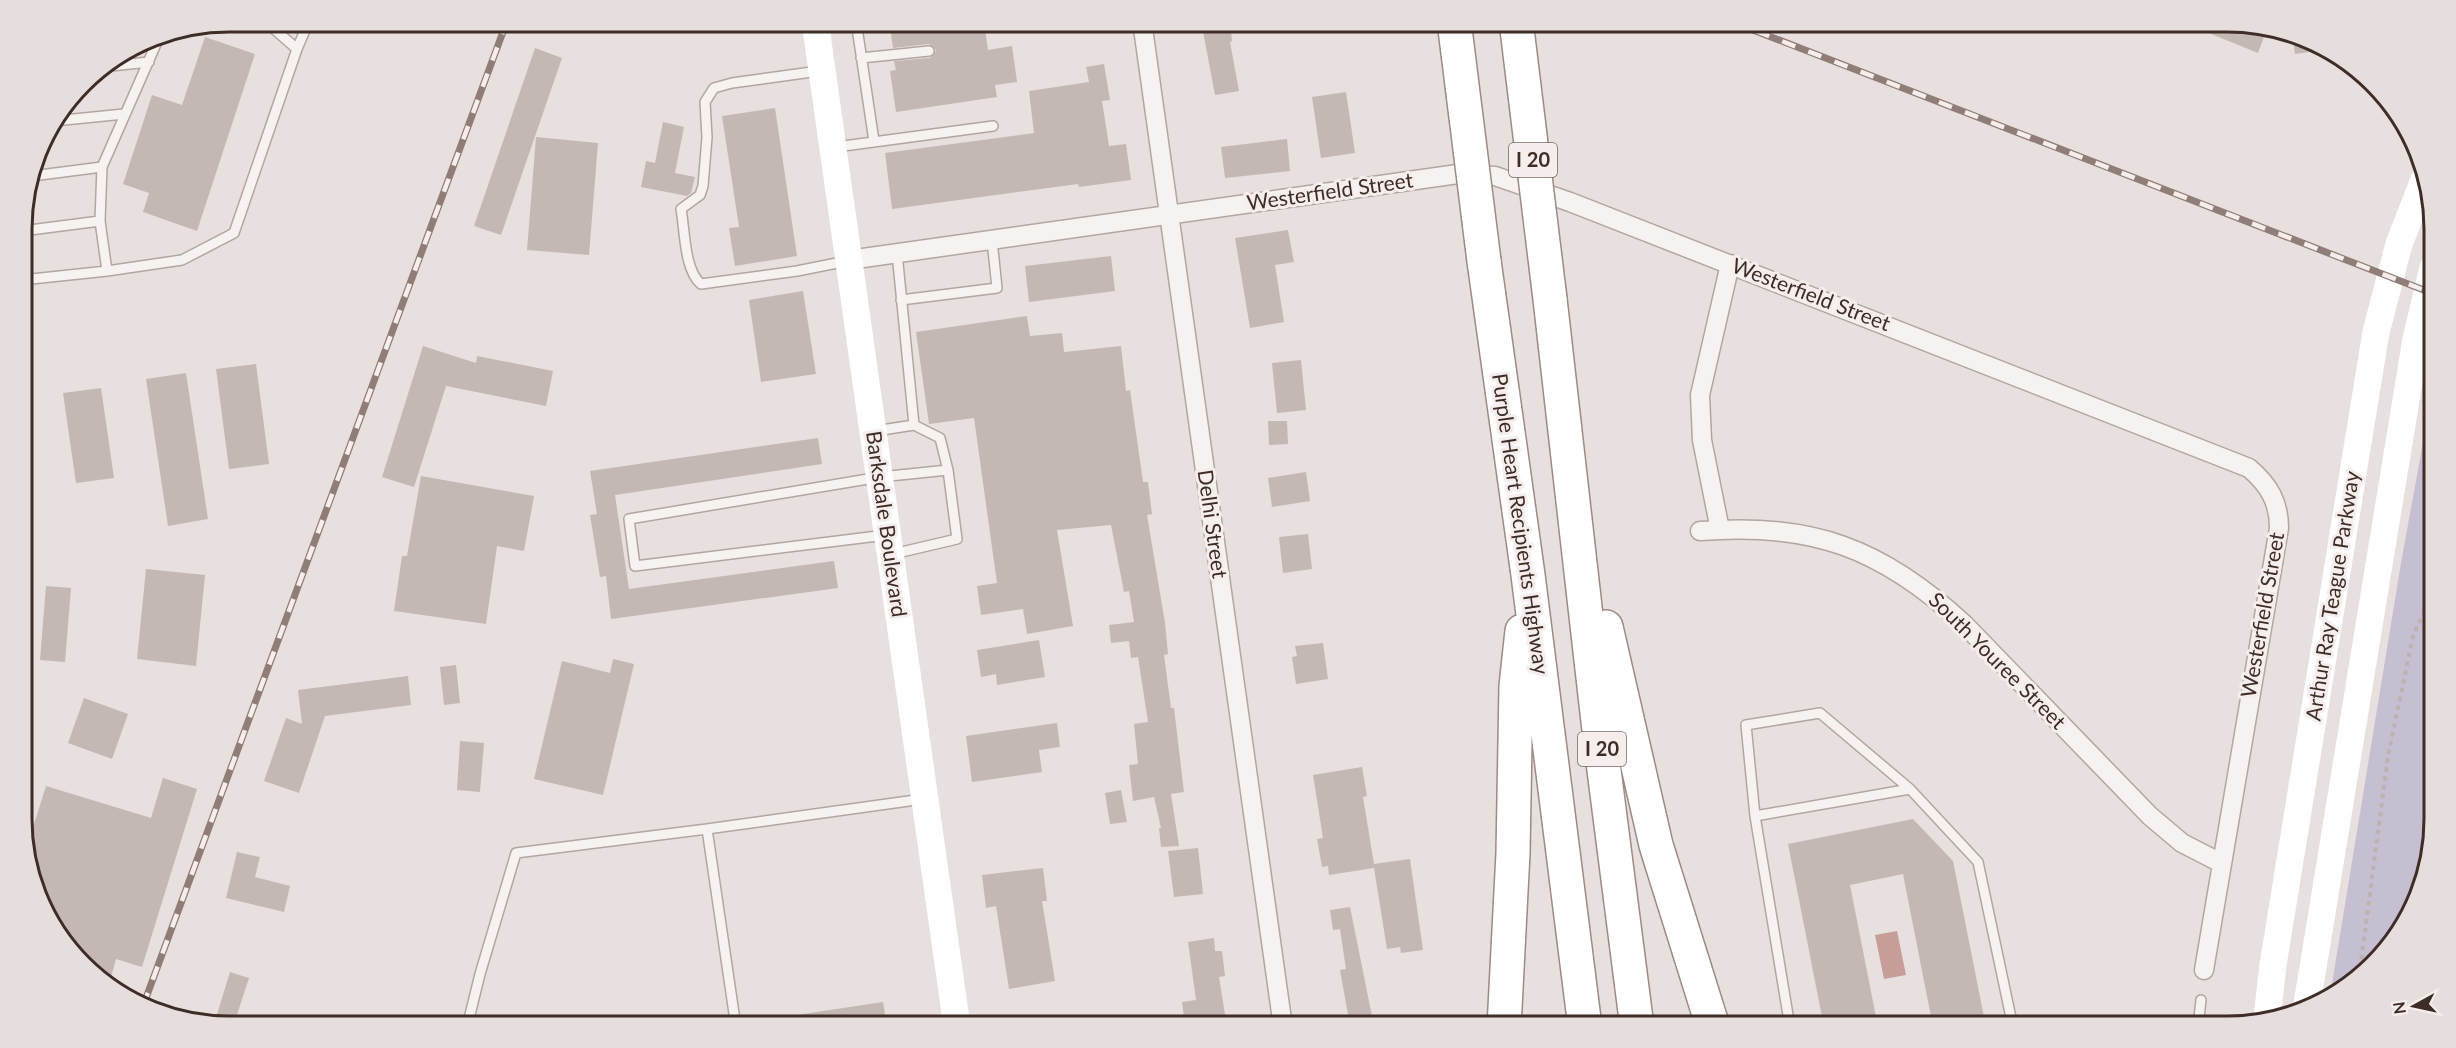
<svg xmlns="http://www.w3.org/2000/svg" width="2456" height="1048" viewBox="0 0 2456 1048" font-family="Lato,sans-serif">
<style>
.green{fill:#c5bfd1}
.water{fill:#c79d99}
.building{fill:#c4b8b5}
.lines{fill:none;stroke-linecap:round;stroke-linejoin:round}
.lane-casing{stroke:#b1a6a3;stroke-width:12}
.street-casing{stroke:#b1a6a3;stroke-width:21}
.highway-casing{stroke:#9e8a85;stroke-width:36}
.path{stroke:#bbb3b0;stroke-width:4;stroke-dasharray:4.5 4.5;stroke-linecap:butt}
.lane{stroke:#f6f2f0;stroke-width:9}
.street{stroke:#f6f2f0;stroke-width:18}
.secondary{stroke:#fff;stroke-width:27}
.highway{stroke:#fff;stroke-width:33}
.rail-casing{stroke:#917d77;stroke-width:7}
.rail{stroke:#f5eeed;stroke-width:4.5;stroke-dasharray:14;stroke-linecap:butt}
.highway-bridge-casing{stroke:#9e8a85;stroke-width:36;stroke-linecap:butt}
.highway-bridge{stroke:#fff;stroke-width:33}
.labels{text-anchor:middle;stroke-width:6;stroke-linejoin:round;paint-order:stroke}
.shield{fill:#f5eeed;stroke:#756662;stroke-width:1.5}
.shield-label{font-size:20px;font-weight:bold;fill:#3e2c27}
.street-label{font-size:21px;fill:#3e2c27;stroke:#f5eeed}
.rim{fill:none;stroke:#3e2c27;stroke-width:3}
</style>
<rect width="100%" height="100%" fill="#e7e0de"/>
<path class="green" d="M2434,382V822L2419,899L2392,946L2343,992L2330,996L2401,563Z"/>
<path class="water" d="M1897,931L1906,975L1884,979L1875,935Z"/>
<path class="building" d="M889,21H984L988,50L1012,46L1017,82L995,85L997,97L896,112L890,71L896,70L894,61L930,58L936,51L934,47L929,44L893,48Z
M1201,21H1230L1232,41L1230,42L1239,91L1215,95Z
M2179,21H2228L2267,29L2258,53Z
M2292,34L2307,37L2324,50L2295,54Z
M205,37L255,54L197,231L143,212L149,193L123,184L152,95L182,105Z
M535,48L562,58L501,235L474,226Z
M1104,64L1110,100L1102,101L1109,146L1126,144L1131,180L1079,187L1078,184L892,209L885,153L1034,133L1029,91L1089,82L1086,67Z
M1346,92L1355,153L1321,158L1312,97Z
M775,108L797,256L735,266L729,228L739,227L722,116Z
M663,122L684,127L675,173L695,177L691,193L687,196L641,187L646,161L655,163Z
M536,137L598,143L589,255L527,250Z
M1287,139L1290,171L1225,178L1221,147Z
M1288,230L1294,262L1275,265L1284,322L1250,328L1235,238Z
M1111,256L1115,291L1029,302L1025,266Z
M803,291L816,374L761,382L749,300Z
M1027,316L1030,336L1062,333L1064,352L1121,346L1126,391L1130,390L1143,482H1148L1152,514L1147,515L1165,623L1168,654L1164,655L1171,708H1174L1184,792L1171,794L1179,846L1161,847L1159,828H1161L1154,797L1133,801L1129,765L1138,764L1134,724L1148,722L1138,657L1131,658L1129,641L1111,643L1109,625L1134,622L1129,591L1124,592L1111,525L1057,530L1073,626L1027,634L1023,609L981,615L977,586L997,583L974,418L929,424L916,332Z
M423,346L476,363L477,356L553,371L546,406L446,386L414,487L382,477Z
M1301,360L1306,410L1277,413L1272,363Z
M256,364L269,464L229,469L216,369Z
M186,373L208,519L168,526L146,379Z
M101,388L114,478L76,483L63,393Z
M1268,421H1287L1288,444L1269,445Z
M818,438L822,464L615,495L629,589L834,561L838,588L611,619L606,576L600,577L590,515L597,514L590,471Z
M1306,472L1310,501L1272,507L1268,478Z
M421,476L534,496L524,551L497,546L486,624L394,611L402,556H407Z
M1308,534L1312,569L1283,573L1279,537Z
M146,569L205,575L196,666L137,659Z
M46,586L71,588L65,662L40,660Z
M1039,640L1045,677L997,685L996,674L981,677L977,650Z
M1323,643L1328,679L1296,684L1292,657L1297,656L1295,646Z
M613,659L634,664L603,795L534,779L562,661L610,673Z
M456,665L460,703L444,705L440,667Z
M408,676L411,705L325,716L299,793L264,781L286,718L302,724L298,690Z
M84,698L128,714L112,759L68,743Z
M1057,723L1060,747L1039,750L1042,772L972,782L966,736Z
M460,741L484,743L480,792L457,790Z
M1362,767L1367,796L1363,797L1374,864L1410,859L1423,950L1401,953L1400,947L1387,949L1374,868L1329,875L1328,866L1322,867L1317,839L1323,838L1313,775Z
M163,778L197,789L142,967L116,959L110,981L64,946L25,853L46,786L151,818Z
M1121,790L1127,822L1110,824L1105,793Z
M1913,819L1953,861L1986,1027H1933L1903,874L1850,885L1878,1027H1824L1788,844Z
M1198,848L1203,894L1174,897L1168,851Z
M237,852L260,857L255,877L290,886L284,912L226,898Z
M1043,868L1047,901H1042L1055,981L1009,989L996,906L986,908L982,875Z
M1350,907L1372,1016L1349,1020L1340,970L1346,969L1340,929L1333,930L1330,910Z
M1214,938L1215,951H1222L1225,976L1219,977L1227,1027H1199L1198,1023L1185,1025L1182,1002L1196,1000L1188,942Z
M230,972L249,978L233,1027L214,1024Z
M883,1002L887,1027H784L783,1017Z"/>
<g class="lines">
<g class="lane-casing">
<path id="lane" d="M856,21L874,141
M297,49L309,21
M861,58L929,51
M101,67L149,62
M819,71L732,83L714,88L705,102L707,137L703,186L700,195L681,209C685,230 684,270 701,284L797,271L847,261
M54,121L124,114
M836,147L993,126
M32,176L102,167
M22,231L100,221
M897,253L914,425L940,438L948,470
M107,271L100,221L102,167L160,35
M22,280L107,271L182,260L234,233L297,49L265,21
M901,300L997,288L992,240
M875,431L914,425
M886,535L635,566L629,519L880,477L948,470L957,539L893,554
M1755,816L1746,725L1820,713L1910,789
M707,829L736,1027
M2012,1022L2044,1027
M467,1027L480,974L516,853L707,829L923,799
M1790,1027L1755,816L1910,789L1978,862L2013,1027
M2198,1027L2201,1000"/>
</g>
<g class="street-casing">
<path id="street" d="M1142,21L1283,1027
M849,260L1458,174L1495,176L1570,202L2249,468C2269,485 2279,502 2279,528L2204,970
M1720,530L1702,440L1700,395L1730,264
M1700,531C1811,522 1882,548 1964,624L2150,816L2182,843L2221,863"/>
</g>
<g class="highway-casing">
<path id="highway" d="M1484,261L1528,575L1585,1027
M1550,299L1600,739L1637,1027
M1606,627L1656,845L1713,1027
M1504,1027L1513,853L1516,686L1522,631"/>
</g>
<path class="path" d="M2359,977L2388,756L2413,636L2434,591"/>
<use href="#lane" class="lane"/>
<use href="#street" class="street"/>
<path class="secondary" d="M815,21L957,1027
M2307,1004L2416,339L2433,268
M2267,1018L2273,965L2376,332L2399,244L2424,180"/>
<use href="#highway" class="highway"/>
<g class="rail-casing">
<path id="rail" d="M1730,21L2434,294
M143,1006L507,21"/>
</g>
<use href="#rail" class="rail"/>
<g class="highway-bridge-casing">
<path id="highway-bridge" d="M1454,21L1484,261
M1516,21L1550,299"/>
</g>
<use href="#highway-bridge" class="highway-bridge"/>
</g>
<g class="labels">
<g class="shield">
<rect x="1509" y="143" width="48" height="34" rx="4.5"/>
<rect x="1578" y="732" width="48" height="34" rx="4.5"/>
</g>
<g class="shield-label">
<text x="1533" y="167">I 20</text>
<text x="1602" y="756">I 20</text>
</g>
<g class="street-label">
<text transform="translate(1330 192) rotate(-8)" y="7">Westerfield Street</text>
<text transform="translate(1811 295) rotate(21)" y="7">Westerfield Street</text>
<text transform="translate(886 524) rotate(82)" y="7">Barksdale Boulevard</text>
<text transform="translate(1212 524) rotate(82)" y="7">Delhi Street</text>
<text transform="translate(1520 524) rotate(82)" y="7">Purple Heart Recipients Highway</text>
<text transform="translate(2333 596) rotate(-81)" y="7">Arthur Ray Teague Parkway</text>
<text transform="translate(2263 615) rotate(-80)" y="7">Westerfield Street</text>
<text transform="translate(1997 661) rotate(45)" y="7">South Youree Street</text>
</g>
</g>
<path d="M0 0H2456V1048H0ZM229 32H2227A197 197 0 0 1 2424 229V819A197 197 0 0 1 2227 1016H229A197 197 0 0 1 32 819V229A197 197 0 0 1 229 32Z" fill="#e6dedd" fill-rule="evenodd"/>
<path class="rim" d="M229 32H2227A197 197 0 0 1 2424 229V819A197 197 0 0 1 2227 1016H229A197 197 0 0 1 32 819V229A197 197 0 0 1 229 32Z"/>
<g transform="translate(2414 1006) rotate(262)" stroke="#f5eeed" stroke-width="4.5" paint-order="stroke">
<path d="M0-4.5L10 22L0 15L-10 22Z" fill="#3e2c27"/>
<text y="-9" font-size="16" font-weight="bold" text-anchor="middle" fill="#3e2c27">N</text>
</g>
</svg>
